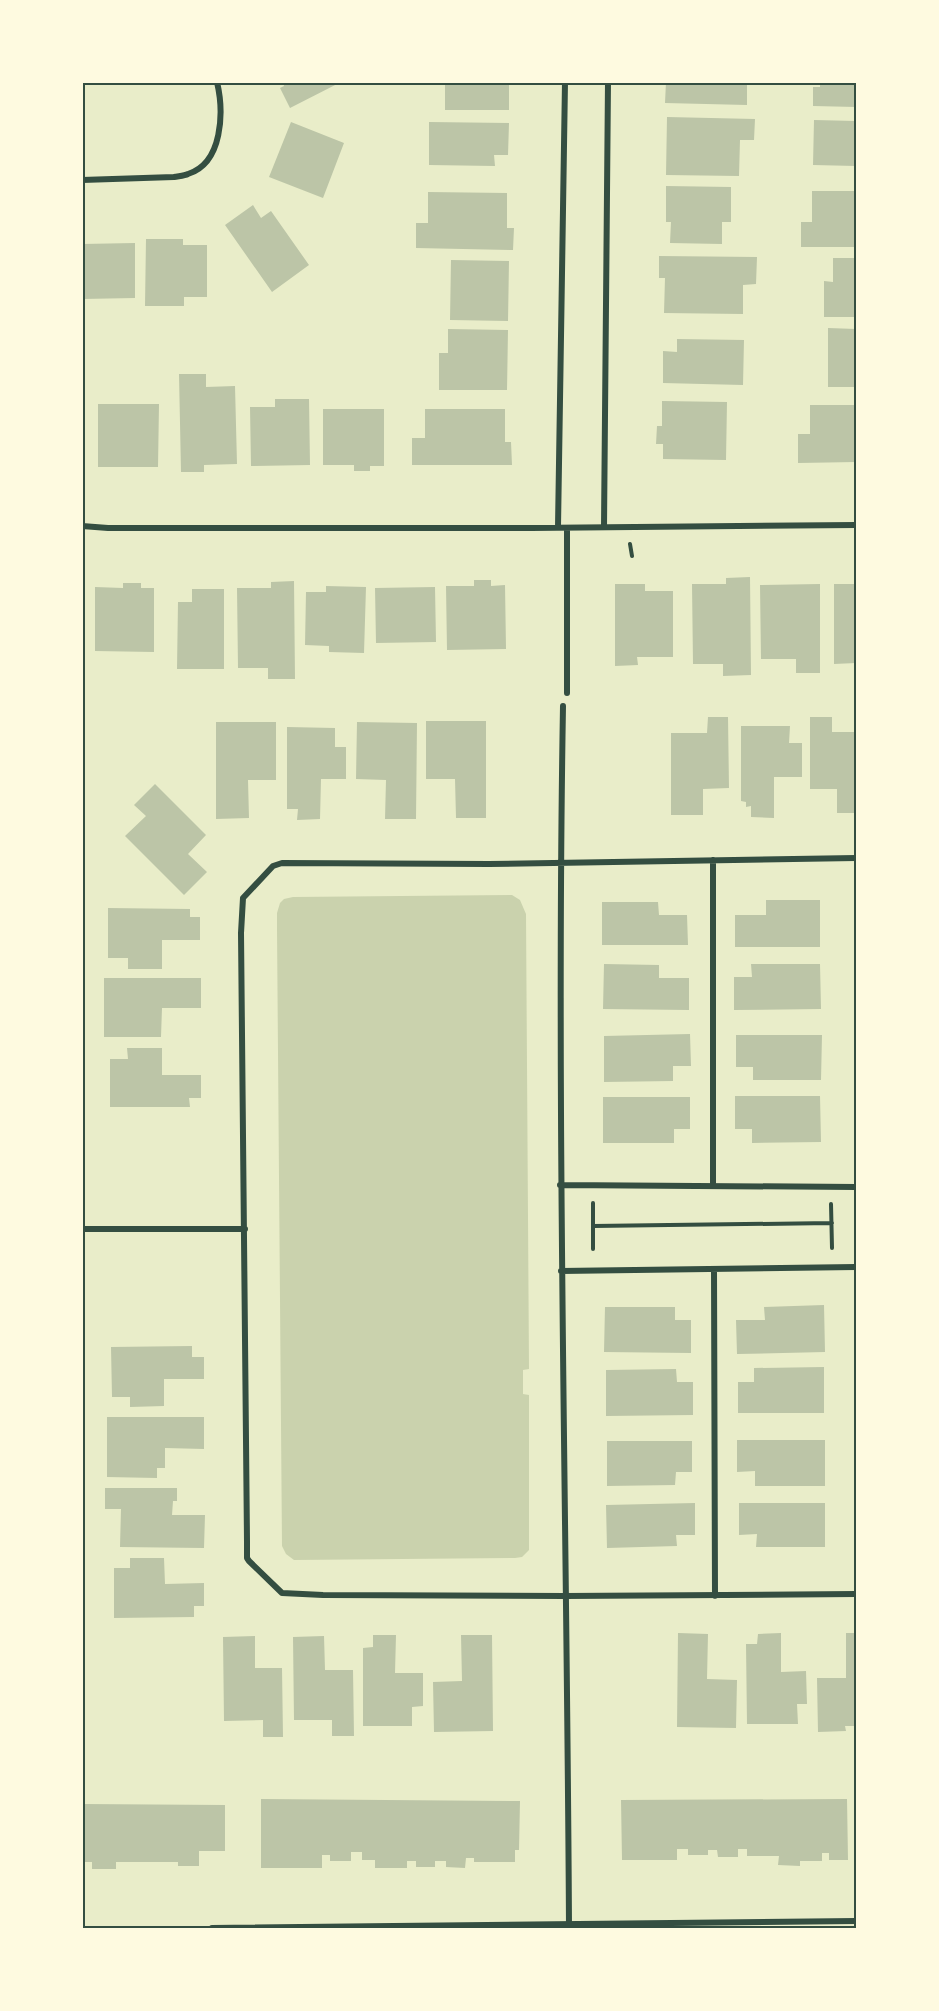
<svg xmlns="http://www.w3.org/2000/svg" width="939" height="2011" viewBox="0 0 939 2011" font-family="'Alegreya Sans',sans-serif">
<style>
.green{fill:#cad2ad}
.building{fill:#bcc5a7}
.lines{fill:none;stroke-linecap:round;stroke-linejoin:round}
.path{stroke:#344e41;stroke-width:4}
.minor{stroke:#344e41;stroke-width:6}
.neatline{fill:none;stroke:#344e41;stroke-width:2}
</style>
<rect width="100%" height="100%" fill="#e9edc9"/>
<path class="green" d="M512,895L520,900L526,914L529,1369L523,1370V1394L529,1395V1550L522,1557L515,1558L294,1560L286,1554L282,1546L277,929V913L280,903L284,899L293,897Z"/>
<path class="building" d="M283,82H341L290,108L280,88L284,86Z
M445,82H509V110H445Z
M666,82H747V105L665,103Z
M820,82H856V107L813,106V87H820Z
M667,117L755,119L754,140H740L739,176L666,175Z
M814,120L856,121V166L813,165Z
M291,122L344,143L323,198L269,177Z
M429,122L509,123L508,155H494L495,166L429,165Z
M666,186L731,187V222H722V244L670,243L671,222H666Z
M812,191H856V247H801V222H812Z
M428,192L507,193V228H514L513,250L416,248V223H428Z
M253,205L261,218L271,211L309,265L272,292L225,225Z
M146,239H183V245H207V297H184V306H145Z
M135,243V298L82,299V244Z
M659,256L757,257L756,284L743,285V314L664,313L665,278H659Z
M833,258H856V317H824V281L833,282Z
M451,260L509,261L508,321L450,320Z
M828,328L856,329V387H828Z
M448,329L508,330L507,390H439V353H448Z
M677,339L744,340L743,385L663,383V351L677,352Z
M179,374H206V387L235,386L237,464L204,465V472H181Z
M275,399H309L310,465L251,466L250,407H275Z
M662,401L727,402L726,460L663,459V444H656L657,426H662Z
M98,404H159L158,467H98Z
M810,405H856V462L798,463V434H810Z
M323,409H384V466H370V471H354V465H323Z
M425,409H505V442H511L512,465H412V438H425Z
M750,577L751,675L723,676V664H693L692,584H726V578Z
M474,580H491V586L505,585L506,649L447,650L446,586H474Z
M294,581L295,679H268V668H238L237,588H271V582Z
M123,583H141V588H154V652L95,651V587L123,588Z
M615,584H645V591H673V657H637L638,665L615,666Z
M820,584V673H796V659H761L760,585Z
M834,584H856V663L834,664Z
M326,586L366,587L364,653L329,652V646L305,645L306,592H326Z
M435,587L436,642L376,643L375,588Z
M192,589H224V669H177L178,602H192Z
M708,717H728L729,788L703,789V815H671V733H707Z
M810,717H832V732H856V813H837V789H810Z
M426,721H486V818H456L455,779H426Z
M216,722H276V780H248L249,818L216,819Z
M357,722L417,723L416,819H385L386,780L356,779Z
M741,726H790L789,743H802V777H774V818L751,817V806L746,807V802L741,801Z
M287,727L335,728V747H346V779H321L320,819L297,820L298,809H287Z
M155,784L206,835L188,854L207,872L184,895L125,836L146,816L134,805Z
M766,900H820V947H735V915H766Z
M602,902H658L659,915H687L688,945H602Z
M108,908L190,909V917H200V940H162V969H128V958H108Z
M604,964L659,965V978H689V1010L603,1009Z
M751,964H820L821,1009L734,1010V977H752Z
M104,978H201V1008H162L161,1037H104Z
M690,1034L691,1066H673V1081L604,1082V1036Z
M736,1035H822L821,1080H753V1067H736Z
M127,1048H162V1075H201V1098H189L190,1107H110V1059H128Z
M735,1096H820L821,1142L752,1143V1129H735Z
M603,1097H690V1129H674V1143H603Z
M824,1305L825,1352L737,1354L736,1320H765L764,1307Z
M605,1307H675V1320H691V1353L604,1352Z
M192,1346V1357H204V1379H164V1406L130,1407V1397H112L111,1347Z
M824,1367V1413H738V1382H754V1368Z
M676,1369L677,1382H693V1415L606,1416V1370Z
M107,1417H204V1449L165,1448V1468H157V1478L107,1477Z
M737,1440H825V1486H755V1471L737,1472Z
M607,1441H692V1472H676L675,1485L607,1486Z
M105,1488H177V1501H173L172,1515H205L204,1548L120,1547L121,1509H105Z
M695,1503V1535H676L677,1546L607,1548L606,1505Z
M739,1503H825V1547H756L757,1534L739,1535Z
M130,1558H164L165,1584L204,1583V1606H194V1617L114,1618V1568H130Z
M678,1633L708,1634L707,1679L737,1680L736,1728L677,1727Z
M781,1633V1672L806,1671L807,1704H797L798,1724H747L746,1644H757L758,1634Z
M846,1633H856V1726H845L846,1731L818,1732L817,1678H846Z
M373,1635H396L395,1673H423V1706L412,1707V1726H363V1648L373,1647Z
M461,1635H492L493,1731L434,1732L433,1682L462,1681Z
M255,1636V1668H282L283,1737H263V1720L224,1721L223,1637Z
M324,1636L325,1670H353L354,1736H332V1720H294L293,1637Z
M261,1799L520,1801L519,1850H515V1862H474V1858H466L465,1868L446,1867V1861H435V1867H416V1861H407V1868H375V1860H362V1852H351V1861H330V1855H322V1868H261Z
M847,1799L848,1860H829V1853H822V1861H800V1866L778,1865L779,1856H747V1849H738V1857H718L717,1850H708V1855H688V1849H677V1860H622L621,1800Z
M82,1804L225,1805V1851H199V1866H178V1862H116V1869H92V1862H82Z"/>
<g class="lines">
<path class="path" d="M630,544L632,556
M831,1204L832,1248
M593,1226L832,1223
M593,1249V1203"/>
<path class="minor" d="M82,180L174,177C178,176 184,176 188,174C223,163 224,112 217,82
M82,526L108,528H531L856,525
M558,527L565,82
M604,527L608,82
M567,693V528
M563,706C556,1114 567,1521 569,1928
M856,858L489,864L282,863L273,866L243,898L241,933L247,1541V1558L249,1561L282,1593L323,1595L565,1596L856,1594
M713,860V1186
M560,1185L856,1187
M82,1229H245
M714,1269L715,1596
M561,1271L856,1267
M212,1928L856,1921"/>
</g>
<rect width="939" height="2011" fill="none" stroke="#fefae0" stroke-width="168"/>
<rect x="84" y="84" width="771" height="1843" class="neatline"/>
</svg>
